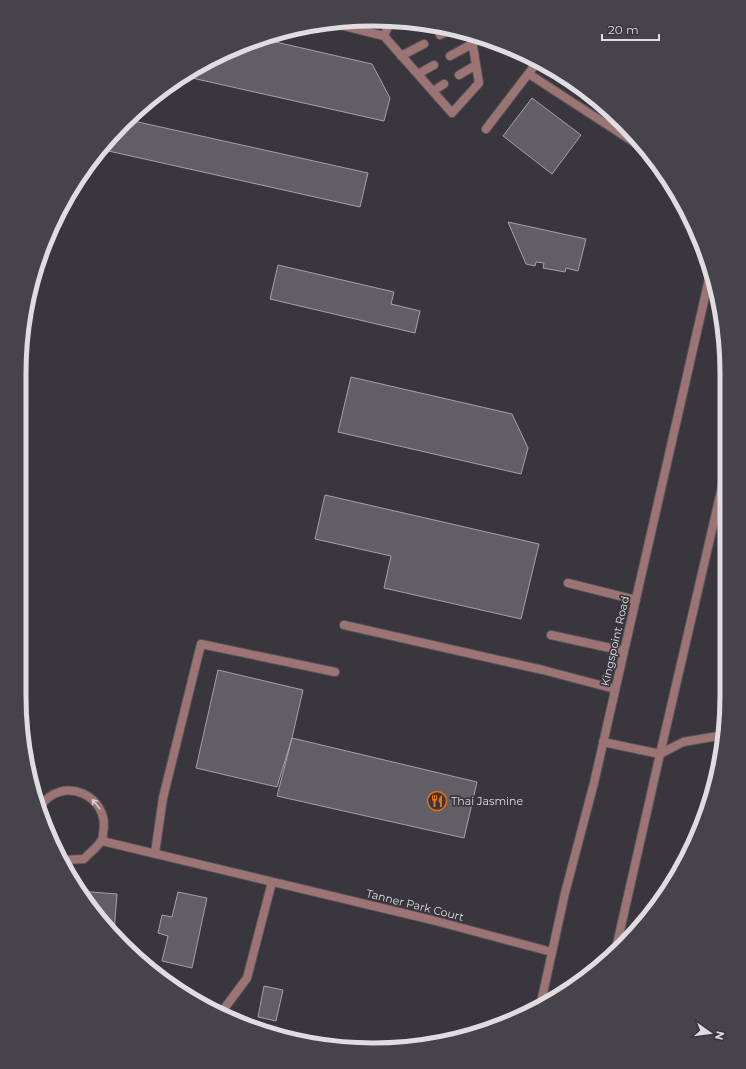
<svg xmlns="http://www.w3.org/2000/svg" width="746" height="1069" viewBox="0 0 746 1069" font-family="Montserrat,sans-serif">
<style>
.building{fill:#615e66;stroke:#a4a1a9}
.lines{fill:none;stroke-linecap:round;stroke-linejoin:round}
.service-casing{stroke:#57545b;stroke-width:10}
.minor-casing{stroke:#57545b;stroke-width:10}
.tertiary-casing{stroke:#57545b;stroke-width:10}
.service{stroke:#9c7474;stroke-width:8}
.minor{stroke:#9c7474;stroke-width:8}
.tertiary{stroke:#9c7474;stroke-width:8}
.oneway{stroke:#d5cdd2}
.labels{text-anchor:middle;stroke-width:3.5;stroke-linejoin:round;paint-order:stroke}
.street-label{font-size:11px;fill:#dfdde2;stroke:#39363d}
.poi-label{font-size:11px;fill:#dfdde2;stroke:#39363d;text-anchor:start}
.rim{fill:none;stroke:#dfdde2;stroke-width:5}
</style>
<rect width="100%" height="100%" fill="#39363d"/>
<path class="building" d="M258,38L372,64L390,98L384,121L183,76L196,67Z
M532,98L581,135L552,174L503,136Z
M129,120L368,173L360,207L104,150Z
M508,222L586,239L578,271L566,268L565,272L543,268L544,263L536,262L535,266L526,264Z
M278,265L394,292L391,304L420,311L415,333L270,299Z
M351,377L512,414L528,448L521,474L338,432Z
M325,495L539,544L521,619L384,588L391,556L315,539Z
M218,670L303,690L292,738L277,787L196,768Z
M292,738L477,782L464,838L277,796Z
M78,891L117,894L114,933L79,892Z
M178,892L207,898L192,968L162,961L168,936L158,933L162,915L172,917Z
M264,986L283,990L276,1021L258,1017Z"/>
<g class="lines">
<g class="service-casing">
<path id="service" d="M328,22L384,36L391,20
M462,31L471,34
M440,35L452,29
M384,36L452,113L479,83L471,34
M401,56L424,44
M450,56L472,44
M418,74L434,65
M529,74L646,150
M459,75L476,65
M433,91L444,84
M486,129L538,61
M568,583L636,600
M344,625L543,670L615,689
M551,635L624,651
M603,742L660,754L725,474
M155,853L163,798L201,644L335,672
M615,953L660,754L683,742L724,735
M221,1013L247,978L272,882"/>
</g>
<g class="minor-casing">
<path id="minor" d="M40,807C61,774 111,795 103,833C103,835 103,839 101,841C97,848 89,853 84,859L64,860
M102,841L432,920L552,952"/>
</g>
<g class="tertiary-casing">
<path id="tertiary" d="M540,1007L565,893L594,783L709,279"/>
</g>
<use href="#service" class="service"/>
<use href="#minor" class="minor"/>
<use href="#tertiary" class="tertiary"/>
</g>
<defs><path id="oneway-shaft" d="M-6 0H5M1.5-3L5.5 0L1.5 3" fill="none" stroke-width="1.6" stroke-linecap="round" stroke-linejoin="round"/></defs>
<use class="oneway" href="#oneway-shaft" transform="translate(96 804) rotate(-129)"/>
<defs>
<g id="restaurant-ring" transform="scale(1)"><circle r="9.5" fill="#39363d" stroke="#e8710a" stroke-width="1.5"/><path d="M-5-6h1v4h1v-4h1v4h1v-4h1v5L-1.5 .5V6h-2V.5L-5-1ZM5-6V6H3V1.5H1.5Q1.5-4 5-6Z" fill="#e8710a"/></g>
</defs>
<g fill-rule="evenodd">
<use href="#restaurant-ring" x="437" y="801"/>
</g>
<g class="labels">
<g class="street-label">
<text transform="translate(615 641) rotate(-77)" y="4">Kingspoint Road</text>
<text transform="translate(415 905) rotate(14)" y="4">Tanner Park Court</text>
</g>
<g class="poi-label">
<text x="451" y="805">Thai Jasmine</text>
</g>
</g>
<path d="M0 0H746V1069H0ZM373 26H373A347 347 0 0 1 720 373V696A347 347 0 0 1 373 1043H373A347 347 0 0 1 26 696V373A347 347 0 0 1 373 26Z" fill="#46434a" fill-rule="evenodd"/>
<path class="rim" d="M373 26H373A347 347 0 0 1 720 373V696A347 347 0 0 1 373 1043H373A347 347 0 0 1 26 696V373A347 347 0 0 1 373 26Z"/>
<g transform="translate(710 1033) rotate(104)" stroke="#39363d" stroke-width="3" paint-order="stroke">
<path d="M0-3L7 15L0 10L-7 15Z" fill="#dfdde2"/>
<text y="-6" font-size="11" font-weight="bold" text-anchor="middle" fill="#dfdde2">N</text>
</g>
<path d="M602 34v6h57v-6" fill="none" stroke="#dfdde2" stroke-width="2"/>
<text x="608" y="34" font-size="12" fill="#dfdde2" stroke="#39363d" stroke-width="3" paint-order="stroke">20 m</text>
</svg>
